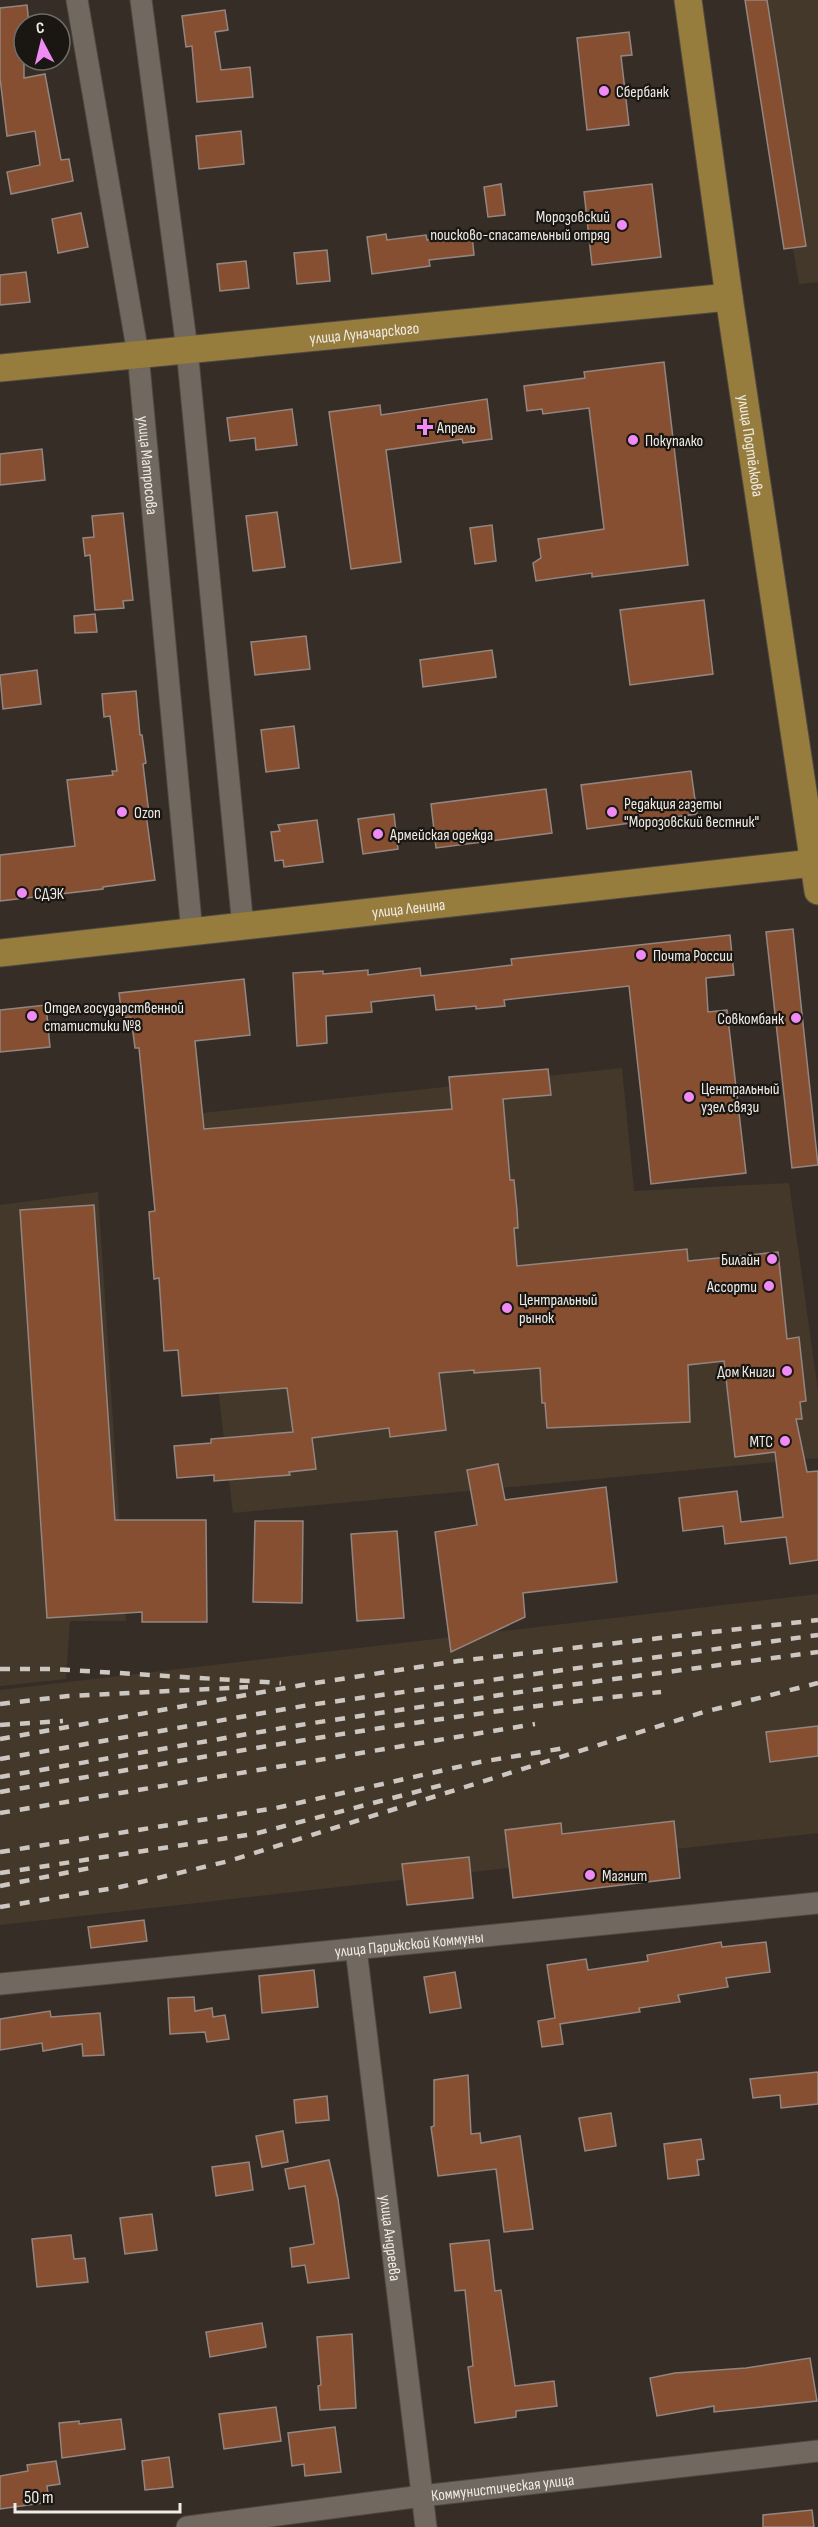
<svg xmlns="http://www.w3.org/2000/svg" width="818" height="2527" viewBox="0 0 818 2527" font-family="'Sofia Sans Condensed',sans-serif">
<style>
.built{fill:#44382b}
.building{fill:#874f32;stroke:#938680;stroke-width:1.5}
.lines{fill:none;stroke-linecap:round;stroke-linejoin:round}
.minor-casing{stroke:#504943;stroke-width:23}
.major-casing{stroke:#504943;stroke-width:29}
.minor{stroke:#71685f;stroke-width:21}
.major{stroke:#967c3d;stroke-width:27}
.rail{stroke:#cdc7c1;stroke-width:4.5;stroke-dasharray:10 10;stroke-linecap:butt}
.poi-dot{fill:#f08bf5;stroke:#1a1713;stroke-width:2}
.labels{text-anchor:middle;stroke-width:4.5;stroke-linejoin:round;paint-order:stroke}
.poi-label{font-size:16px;fill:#f0ebe6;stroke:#1a1713;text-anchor:start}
.street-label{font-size:16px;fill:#f0ebe6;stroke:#1a1713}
</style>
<rect width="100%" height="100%" fill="#362e26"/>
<path class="built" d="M751,0H818V282L799,284Z
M622,1068L634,1191L789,1183L818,1391V1458L233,1513L185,1115Z
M98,1192L126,1621H70L66,1679L0,1686V1205Z
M818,1594V1833L0,1925V1690Z"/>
<path class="building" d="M745,0H767L806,246L784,249Z
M27,5L29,24H24V78L45,74L61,160L69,159L73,181L11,194L7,172L40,165L35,131L7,136L0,78V8Z
M225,10L228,30L215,32L221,70L250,67L253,97L197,102L192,46L186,47L182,16Z
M629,32L632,55L621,56L629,125L587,130L577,38Z
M241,131L244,164L199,169L196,136Z
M501,184L505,215L488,217L484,187Z
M652,184L661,257L592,265L584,192Z
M81,213L88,247L58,253L52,219Z
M386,234L387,240L426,235L427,240L472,235L474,255L429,260L430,266L372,274L367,237Z
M327,250L330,281L297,284L294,253Z
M246,261L249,288L220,291L217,264Z
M26,272L30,302L0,305V275Z
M664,362L688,565L592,577V573L536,581L533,563L541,558L538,539L604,529L589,408L543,414L542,409L527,411L524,386L585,378L584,372Z
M487,399L492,439L463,443L462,439L386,450L401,562L351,569L329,412L380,405L381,415Z
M292,409L297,445L256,450L255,438L230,441L227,418Z
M42,449L45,480L0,485V454Z
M277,512L285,567L253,571L246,516Z
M123,513L133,600L123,601L124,608L95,610L90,555L85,556L83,538L94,537L92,516Z
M492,525L496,561L475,564L470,528Z
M704,600L713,674L630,685L620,610Z
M95,614L97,632L75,633L74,616Z
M306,636L310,669L255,675L251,642Z
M492,650L496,677L423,687L420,660Z
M37,670L41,704L3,709L0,675Z
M136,691L140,735H142L146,763L143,764L149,814H146L155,880L103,887V889L0,901V855L75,846L67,780L113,775L112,771H117L110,716L104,717L102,694Z
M294,726L299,768L266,772L261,730Z
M691,771L697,814L587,829L581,785Z
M546,789L552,833L436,848L431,804Z
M394,814L398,849L363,854L358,819Z
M317,820L323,862L284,867L283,860L275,861L271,832L280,831L278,825Z
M793,929L818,1165L792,1168L766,932Z
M730,935L734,975L706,978L708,1012L727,1010L746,1173L651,1184L629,986L504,1000L505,1006L476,1009V1006L436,1010L434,995L371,1002L372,1012L326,1016L327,1043L297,1046L293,973L323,971V974L368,970V975L420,968L421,976L512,965L511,959Z
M244,979L250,1035L195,1041L204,1129L452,1109L449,1077L548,1069L551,1095L503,1099L510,1180H514L517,1210L518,1228H514L517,1266L687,1249L688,1261L778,1252L787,1339L799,1337L806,1401L800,1402L802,1419H796L807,1472L818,1471V1560L790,1564L786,1537L725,1544L723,1526L683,1531L679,1498L737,1491L741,1522L783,1517L775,1452L735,1457L724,1361L688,1365L690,1422L547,1428L545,1403H542L540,1368L474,1373V1370L439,1373L446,1430L390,1437L389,1428L312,1438L316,1469L289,1472L290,1475L214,1481V1475L177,1478L174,1446L211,1443V1439L293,1432L287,1388L182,1396L178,1350L164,1351L159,1278L154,1279L149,1212L155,1211L139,1048H135L131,1017L122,1018L119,993Z
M46,1005L50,1047L0,1052V1010Z
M94,1205L115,1520H206L207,1622H142V1612L47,1618L20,1210Z
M498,1464L505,1500L606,1487L617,1582L523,1593L525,1617L451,1652L435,1532L477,1525L467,1470Z
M255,1521H303L302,1603L253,1602Z
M397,1531L404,1618L357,1621L351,1534Z
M818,1726V1756L770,1762L766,1732Z
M674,1821L680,1878L513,1898L505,1830L561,1823L562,1834Z
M469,1857L473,1898L407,1905L402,1864Z
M144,1920L147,1941L91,1948L88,1927Z
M721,1942L722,1947L766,1942L770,1972L726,1978L728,1987L678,1995L680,2002L639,2008L640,2012L560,2024L563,2044L542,2047L538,2021L555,2018L547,1965L586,1959L588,1970L648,1961L647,1955Z
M314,1970L318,2007L262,2013L259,1976Z
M455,1972L461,2008L430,2013L424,1977Z
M194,1997L195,2011L212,2008L213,2017L225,2015L229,2039L207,2042L205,2032L170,2034L168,1998Z
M50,2011L51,2017L100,2013L104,2055L83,2056L82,2044L43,2051L42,2043L0,2050V2019Z
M818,2072V2104L781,2108L780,2095L753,2098L750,2079Z
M468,2075L471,2134L480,2133L481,2143L520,2136L533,2229L504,2232L496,2169L438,2176L431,2127L434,2126V2080Z
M327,2096L329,2120L296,2123L294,2100Z
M611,2113L616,2146L585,2151L579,2118Z
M283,2131L288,2162L262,2167L256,2136Z
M701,2139L704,2159L697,2160L699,2175L668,2179L664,2144Z
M329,2160L338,2199L349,2278L308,2283L305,2265L292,2267L290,2248L314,2244L305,2186L289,2189L285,2169Z
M249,2162L253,2190L216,2196L212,2167Z
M152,2214L157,2250L125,2254L120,2218Z
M71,2235L74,2259L85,2258L88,2282L37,2287L32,2239Z
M489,2240L495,2291L501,2290L515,2386L554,2381L557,2406L516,2411V2417L475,2423L468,2367L473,2366L465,2290L455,2291L450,2244Z
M262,2323L266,2347L210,2357L206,2332Z
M352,2334L356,2408L320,2410L318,2386L321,2385L317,2337Z
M810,2358L817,2401L714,2412V2406L657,2416L650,2378L675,2373L746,2368Z
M276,2407L281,2441L224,2449L219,2414Z
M121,2419L125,2449L62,2458L59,2423L79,2421V2424Z
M335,2427L341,2472L305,2476L304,2464L292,2466L288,2433Z
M169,2457L173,2487L145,2490L142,2461Z
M56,2461L60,2484L47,2486L49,2502L0,2509V2476L28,2471L27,2465Z
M812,2510L814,2527H763V2515Z"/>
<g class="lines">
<g class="minor-casing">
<g id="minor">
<path id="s1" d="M77,0L138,354L192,933"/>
<path d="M141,0L187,349L243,927"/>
<path id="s2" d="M356,1949L426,2527"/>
<path id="s3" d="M0,1984L818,1903"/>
<path id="s4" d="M187,2527L422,2496L818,2451"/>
</g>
</g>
<g class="major-casing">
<g id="major">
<path id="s5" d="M688,0L729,297L818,891"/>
<path id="s6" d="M0,368L729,297"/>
<path id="s7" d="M0,953L813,863"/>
</g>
</g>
<use href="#minor" class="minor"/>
<use href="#major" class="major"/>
<path class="rail" d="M0,1669H53L281,1683
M0,1704L68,1696L248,1687
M0,1725L63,1721
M0,1739L302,1685L458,1661L818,1620
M0,1759L309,1705L818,1635
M0,1777L306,1724L554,1687L818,1652
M0,1792C220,1754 439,1714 661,1692
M0,1813L535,1724
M0,1852L276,1808L480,1762L565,1748
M0,1873L254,1834L450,1783
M0,1886L90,1868
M0,1907L120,1887L229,1861L704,1712L818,1683"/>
</g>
<g class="poi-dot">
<circle cx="604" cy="91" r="6"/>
<circle cx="622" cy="225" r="6"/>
<path d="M422 418h6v6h6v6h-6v6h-6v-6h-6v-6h6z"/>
<circle cx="633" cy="440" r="6"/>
<circle cx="122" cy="812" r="6"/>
<circle cx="612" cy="812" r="6"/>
<circle cx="378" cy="834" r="6"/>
<circle cx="22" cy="893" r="6"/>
<circle cx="641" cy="955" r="6"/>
<circle cx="32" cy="1016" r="6"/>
<circle cx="796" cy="1018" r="6"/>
<circle cx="689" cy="1097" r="6"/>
<circle cx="772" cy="1259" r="6"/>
<circle cx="769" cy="1286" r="6"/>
<circle cx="507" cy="1308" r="6"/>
<circle cx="787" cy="1371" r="6"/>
<circle cx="785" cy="1441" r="6"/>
<circle cx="590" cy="1875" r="6"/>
</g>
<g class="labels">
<g class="poi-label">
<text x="616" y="97">Сбербанк</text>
<text x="610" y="222" text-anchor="end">Морозовский<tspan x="610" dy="18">поисково-спасательный отряд</tspan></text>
<text x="437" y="433">Апрель</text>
<text x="645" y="446">Покупалко</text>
<text x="624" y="809">Редакция газеты<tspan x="624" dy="18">"Морозовский вестник"</tspan></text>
<text x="134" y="818">Ozon</text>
<text x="390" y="840">Армейская одежда</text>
<text x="34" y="899">СДЭК</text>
<text x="653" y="961">Почта России</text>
<text x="44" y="1013">Отдел государственной<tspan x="44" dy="18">статистики №8</tspan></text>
<text x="784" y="1024" text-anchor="end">Совкомбанк</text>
<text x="701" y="1094">Центральный<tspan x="701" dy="18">узел связи</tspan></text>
<text x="760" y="1265" text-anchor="end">Билайн</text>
<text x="757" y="1292" text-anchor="end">Ассорти</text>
<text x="519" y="1305">Центральный<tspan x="519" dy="18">рынок</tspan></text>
<text x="775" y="1377" text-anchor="end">Дом Книги</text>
<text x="773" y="1447" text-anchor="end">МТС</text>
<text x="602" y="1881">Магнит</text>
</g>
<g class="street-label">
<text dy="6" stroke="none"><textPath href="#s6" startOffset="366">улица Луначарского</textPath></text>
<text dy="6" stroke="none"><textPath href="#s5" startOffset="450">улица Подтёлкова</textPath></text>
<text dy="6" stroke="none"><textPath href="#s1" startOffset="471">улица Матросова</textPath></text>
<text dy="6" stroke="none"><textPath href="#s7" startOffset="411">улица Ленина</textPath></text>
<text dy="6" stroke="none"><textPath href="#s3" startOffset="411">улица Парижской Коммуны</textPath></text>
<text dy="6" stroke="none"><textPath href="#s2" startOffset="291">улица Андреева</textPath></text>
<text dy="6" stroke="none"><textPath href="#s4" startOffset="318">Коммунистическая улица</textPath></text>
</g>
</g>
<g transform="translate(42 42) rotate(353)"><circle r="28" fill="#1a1713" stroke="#706c67" stroke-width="1.5"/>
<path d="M0-4.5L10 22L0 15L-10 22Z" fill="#f08bf5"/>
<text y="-9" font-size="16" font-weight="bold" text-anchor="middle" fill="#f0ebe6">С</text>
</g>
<path d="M15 2503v9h165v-9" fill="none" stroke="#f0ebe6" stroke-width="3"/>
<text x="24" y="2503" font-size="18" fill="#f0ebe6" stroke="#1a1713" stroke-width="4.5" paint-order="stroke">50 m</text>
</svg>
